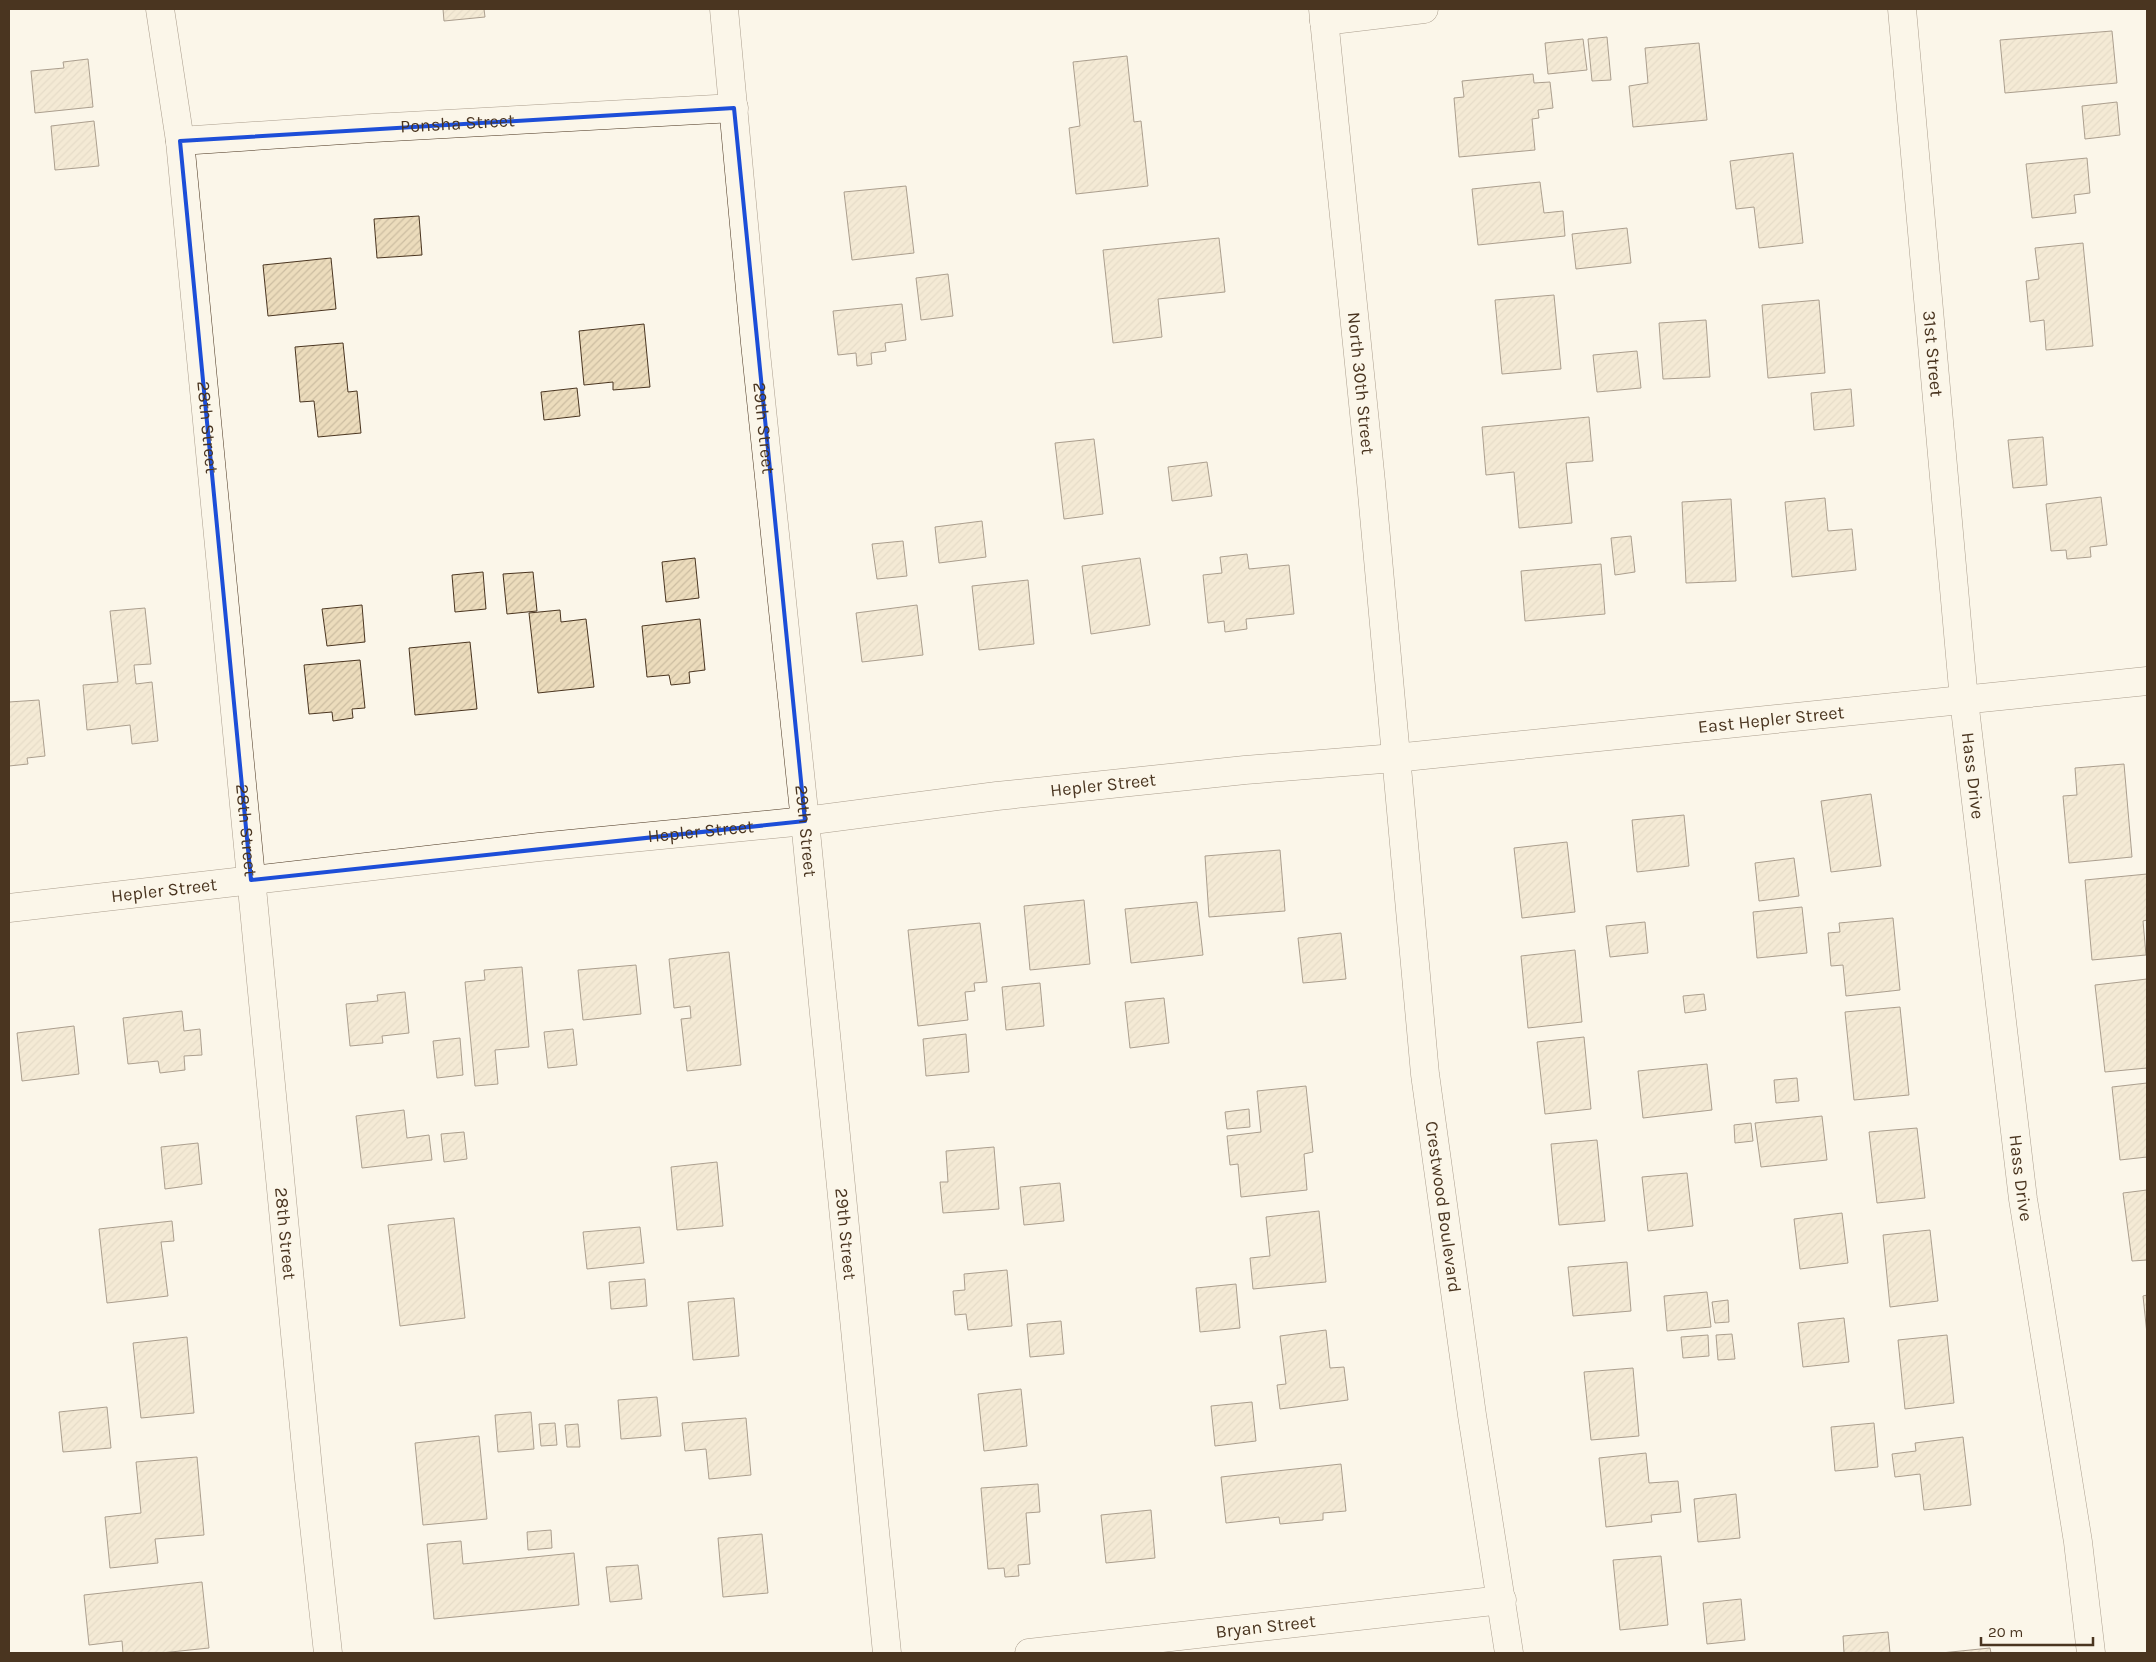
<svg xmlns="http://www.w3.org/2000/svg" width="2156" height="1662" viewBox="0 0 2156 1662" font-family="Karla,sans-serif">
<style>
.building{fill:url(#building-hatch);stroke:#4a3520}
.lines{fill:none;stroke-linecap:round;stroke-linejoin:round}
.minor-casing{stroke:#4a3520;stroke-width:29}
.tertiary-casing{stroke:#4a3520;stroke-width:29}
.minor{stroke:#fbf6e9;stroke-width:28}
.tertiary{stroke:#fbf6e9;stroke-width:28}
.marked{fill:none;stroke:#1d4ed8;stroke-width:4;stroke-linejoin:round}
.labels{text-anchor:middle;stroke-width:4;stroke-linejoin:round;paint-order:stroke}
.street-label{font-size:18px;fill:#4a3520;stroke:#fbf6e9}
</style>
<defs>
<pattern id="building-hatch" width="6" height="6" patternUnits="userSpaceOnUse" patternTransform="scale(1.25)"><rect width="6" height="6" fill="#ecdcbc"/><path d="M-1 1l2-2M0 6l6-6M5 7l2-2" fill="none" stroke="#ccbda1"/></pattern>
</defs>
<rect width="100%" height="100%" fill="#fbf6e9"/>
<path class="building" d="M443,9H484L485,17L444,21Z
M2112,31L2117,83L2005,93L2000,40Z
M1607,37L1611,80L1592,81L1588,39Z
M1583,39L1587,70L1548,74L1545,43Z
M1699,43L1707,120L1633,127L1629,86L1648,83L1645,48Z
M1127,56L1134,122L1141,121L1148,186L1076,194L1069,128L1080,126L1073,62Z
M88,59L93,107L35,113L31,71L64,68L63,62Z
M1533,74L1534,83L1550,82L1553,108L1538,110L1539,118L1532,119L1535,150L1459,157L1454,98L1464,97L1462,81Z
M2117,102L2120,135L2085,139L2082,106Z
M94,121L99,166L55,170L51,126Z
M1793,153L1803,243L1759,248L1754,207L1736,209L1730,161Z
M2087,158L2090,193L2074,195L2076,213L2032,218L2026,164Z
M1540,182L1544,213L1563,211L1565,236L1478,245L1472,189Z
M906,186L914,253L852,260L844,192Z
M419,216L422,255L377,258L374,219Z
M1627,228L1631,263L1576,269L1572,234Z
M1219,238L1225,292L1158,299L1162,337L1113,343L1103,250Z
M2083,243L2093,346L2046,350L2044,320L2030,322L2026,281L2039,279L2035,248Z
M331,258L336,309L268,316L263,265Z
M948,274L953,316L921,320L916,278Z
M1554,295L1561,369L1502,374L1495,300Z
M1819,300L1825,373L1768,378L1762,305Z
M902,304L906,340L885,343L886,351L871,353L872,364L857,366L856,353L838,355L833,311Z
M1706,320L1710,377L1663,379L1659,323Z
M644,324L650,387L613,390V382L584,385L579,331Z
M343,343L348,392L357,391L361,433L318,437L314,401L300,402L295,347Z
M1637,351L1641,388L1597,392L1593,355Z
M577,388L580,416L544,420L541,392Z
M1851,389L1854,426L1814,430L1811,393Z
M1589,417L1593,461L1566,463L1572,523L1519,528L1514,472L1486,475L1482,427Z
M2043,437L2047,485L2013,488L2008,440Z
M1094,439L1103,514L1064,519L1055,443Z
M1207,462L1212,496L1172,501L1168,467Z
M2101,497L2107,545L2090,547L2091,557L2067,559L2066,550L2051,551L2046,504Z
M1825,498L1828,531L1852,529L1856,570L1792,577L1785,502Z
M1731,499L1736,581L1686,583L1682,502Z
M982,521L986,557L939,563L935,527Z
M1631,536L1635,572L1615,575L1611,538Z
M903,541L907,576L877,579L872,544Z
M1247,554L1249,569L1289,565L1294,614L1246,619L1247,629L1225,632L1224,621L1208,623L1203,575L1222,573L1220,557Z
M695,558L699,598L666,602L662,562Z
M1140,558L1150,625L1091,634L1082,566Z
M1601,564L1605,614L1525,621L1521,571Z
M483,572L486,609L455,612L452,575Z
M533,572L537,611L507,614L503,574Z
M1028,580L1034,644L979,650L972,586Z
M362,605L365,642L327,646L322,609Z
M917,605L923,655L862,662L856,613Z
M145,608L151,664L134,665L136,684L152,682L158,741L132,744L130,725L87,730L83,685L118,682L110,611Z
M560,610L561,622L586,619L594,687L538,693L529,613Z
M700,619L705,670L689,672L690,683L671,685L669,675L647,677L642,626Z
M470,642L477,709L415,715L409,648Z
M360,660L365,708L352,709L353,718L333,721L332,712L309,714L304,665Z
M39,700L45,756L27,758L28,764L9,766V702Z
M2124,764L2132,857L2069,863L2063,796L2077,795L2075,768Z
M1871,794L1881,866L1831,872L1821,801Z
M1684,815L1689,866L1637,872L1632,820Z
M1567,842L1575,912L1522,918L1514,848Z
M1280,850L1285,911L1209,917L1205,856Z
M1794,858L1799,896L1759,901L1755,863Z
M2147,874V920L2143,921L2146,955L2092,960L2085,880Z
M1084,900L1090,964L1030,970L1024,906Z
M1197,902L1203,955L1131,963L1125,909Z
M1802,907L1807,953L1757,958L1753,912Z
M1893,918L1900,990L1846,996L1843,965L1831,966L1828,933L1840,932L1839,923Z
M1645,922L1648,953L1610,957L1606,926Z
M980,923L987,982L974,983L975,991L965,992L968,1020L918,1026L908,930Z
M1341,933L1346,979L1303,983L1298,938Z
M1575,950L1582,1022L1528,1028L1521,956Z
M729,952L741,1065L687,1071L681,1019L691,1018L690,1006L674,1008L669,959Z
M636,965L641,1014L583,1020L578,970Z
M522,967L529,1047L495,1050L498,1084L475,1086L465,982L485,980L484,970Z
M2147,979V1068L2105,1072L2095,985Z
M1040,983L1044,1026L1006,1030L1002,987Z
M405,992L409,1033L382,1036L383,1043L350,1046L346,1004L378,1001L377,995Z
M1704,994L1706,1010L1685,1013L1683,996Z
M1164,998L1169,1043L1130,1048L1125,1002Z
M1900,1007L1909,1095L1854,1100L1845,1012Z
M182,1011L184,1031L200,1029L202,1055L184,1056L185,1070L160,1073L158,1061L128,1064L123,1018Z
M74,1026L79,1074L22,1081L17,1033Z
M573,1029L577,1065L548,1068L544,1032Z
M966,1034L969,1072L926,1076L923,1039Z
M1584,1037L1591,1109L1545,1114L1537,1042Z
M460,1038L463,1075L437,1078L433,1041Z
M1707,1064L1712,1110L1643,1118L1638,1071Z
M1797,1078L1799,1101L1776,1103L1774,1080Z
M2147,1083V1157L2120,1160L2112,1087Z
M1306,1086L1313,1152L1304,1154L1307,1190L1241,1197L1238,1164L1230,1165L1227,1136L1261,1132L1257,1091Z
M1249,1109L1250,1127L1227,1129L1225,1112Z
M404,1110L407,1138L429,1135L432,1160L362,1168L356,1116Z
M1822,1116L1827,1160L1761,1167L1755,1123Z
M1751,1123L1753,1141L1735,1143L1734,1125Z
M1917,1128L1925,1198L1877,1203L1869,1132Z
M464,1132L467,1159L444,1162L441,1134Z
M1597,1140L1605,1221L1559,1225L1551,1144Z
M198,1143L202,1184L165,1189L161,1147Z
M994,1147L999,1209L943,1213L940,1182H948L946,1151Z
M717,1162L723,1226L677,1230L671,1167Z
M1687,1173L1693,1226L1648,1231L1642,1177Z
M1060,1183L1064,1221L1024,1225L1020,1187Z
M2147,1190V1260L2132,1261L2123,1193Z
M1319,1211L1326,1282L1253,1289L1250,1258L1270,1256L1266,1217Z
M1842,1213L1848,1263L1800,1269L1794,1219Z
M454,1218L465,1318L400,1326L388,1225Z
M172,1221L174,1241L161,1242L168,1296L107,1303L99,1229Z
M640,1227L644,1263L587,1269L583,1232Z
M1930,1230L1938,1301L1890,1307L1883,1235Z
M1627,1262L1631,1311L1573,1316L1568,1267Z
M1007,1270L1012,1326L968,1330L966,1314L955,1315L953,1291L965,1290L964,1274Z
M645,1279L647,1306L611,1309L609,1282Z
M1236,1284L1240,1328L1200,1332L1196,1288Z
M1707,1292L1711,1327L1667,1331L1664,1296Z
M2147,1295V1334L2143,1296Z
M734,1298L739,1356L693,1360L688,1302Z
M1728,1300L1729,1322L1715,1323L1712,1302Z
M1844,1318L1849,1362L1803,1367L1798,1323Z
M1061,1321L1064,1354L1030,1357L1027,1324Z
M1326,1330L1330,1368L1344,1367L1348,1400L1280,1409L1277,1385L1286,1384L1280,1336Z
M1732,1334L1735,1359L1718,1360L1716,1335Z
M1708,1335L1709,1356L1683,1358L1681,1337Z
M1947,1335L1954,1403L1905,1409L1898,1340Z
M187,1337L194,1413L141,1418L133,1343Z
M1633,1368L1639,1436L1591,1440L1584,1372Z
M1021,1389L1027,1446L984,1451L978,1394Z
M657,1397L661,1436L621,1439L618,1400Z
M1252,1402L1256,1441L1215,1446L1211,1406Z
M107,1407L111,1448L63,1452L59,1412Z
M531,1412L534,1449L498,1452L495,1415Z
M746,1418L751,1475L709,1479L706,1449L685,1451L682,1423Z
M555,1423L557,1445L541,1446L539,1424Z
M1874,1423L1878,1467L1835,1471L1831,1427Z
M578,1424L580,1447H567L565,1425Z
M479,1436L487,1519L423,1525L415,1443Z
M1963,1437L1971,1505L1924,1510L1920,1474L1895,1477L1892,1454L1916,1451L1915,1443Z
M1646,1453L1649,1483L1678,1481L1681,1512L1651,1515L1652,1522L1606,1527L1599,1458Z
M197,1457L204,1535L155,1539L158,1563L110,1568L105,1517L141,1513L136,1462Z
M1341,1464L1346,1511L1323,1513V1520L1280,1524L1279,1517L1226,1523L1221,1477Z
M1038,1484L1040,1512L1026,1513L1030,1564L1018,1565L1019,1576L1005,1577L1004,1568L988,1569L981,1488Z
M1736,1494L1740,1538L1698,1542L1694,1499Z
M1151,1510L1155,1558L1106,1563L1101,1515Z
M551,1530L552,1548L528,1550L527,1532Z
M762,1534L768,1593L723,1597L718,1538Z
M461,1541L463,1564L574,1553L579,1605L434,1619L427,1544Z
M1661,1556L1668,1625L1620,1630L1613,1560Z
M638,1565L642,1599L610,1602L606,1567Z
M202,1582L209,1648L161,1653H123L122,1641L89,1645L84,1595Z
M1741,1599L1745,1640L1707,1644L1703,1603Z
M1888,1632L1890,1653H1844L1843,1636Z
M1990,1648L1991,1653H1941Z"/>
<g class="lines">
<g class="minor-casing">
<g id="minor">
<path id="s1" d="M160,9L180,141L309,1479L328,1653"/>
<path id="s2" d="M724,9L755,343L805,821L887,1653"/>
<path id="s3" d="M1902,9L1964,700L2023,1199L2078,1542L2091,1653"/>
<path d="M1324,21L1424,9"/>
<path id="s4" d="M180,141L373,128L734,108"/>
<path id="s5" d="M9,908L539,847L805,821L997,796L1245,770L1395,758"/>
<path id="s6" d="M1029,1653L1502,1600"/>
</g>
</g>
<g class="tertiary-casing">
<g id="tertiary">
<path id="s7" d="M1323,9L1371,482L1425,1074L1472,1415L1509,1653"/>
<path id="s8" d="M1395,758L2147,681"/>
</g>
</g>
<use href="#minor" class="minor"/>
<use href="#tertiary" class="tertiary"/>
</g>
<path d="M0 0H2156V1662H0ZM734,108L805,821L251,880L180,141Z" fill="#fbf6e9" fill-opacity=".55" fill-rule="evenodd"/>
<path class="marked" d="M734,108L805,821L251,880L180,141Z"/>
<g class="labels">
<g class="street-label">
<text dy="6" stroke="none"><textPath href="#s4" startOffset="278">Ponsha Street</textPath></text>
<text dy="6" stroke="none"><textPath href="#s3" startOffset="346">31st Street</textPath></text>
<text dy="6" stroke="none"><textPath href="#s7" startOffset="376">North 30th Street</textPath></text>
<text dy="6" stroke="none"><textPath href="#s1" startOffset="421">28th Street</textPath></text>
<text dy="6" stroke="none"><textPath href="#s2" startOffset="421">29th Street</textPath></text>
<text dy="6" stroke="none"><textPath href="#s8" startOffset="378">East Hepler Street</textPath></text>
<text dy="6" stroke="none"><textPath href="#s3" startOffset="770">Hass Drive</textPath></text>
<text dy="6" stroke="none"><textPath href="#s5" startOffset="1101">Hepler Street</textPath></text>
<text dy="6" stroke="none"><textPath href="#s1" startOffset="826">28th Street</textPath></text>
<text dy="6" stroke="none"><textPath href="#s5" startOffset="696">Hepler Street</textPath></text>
<text dy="6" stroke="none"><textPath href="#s2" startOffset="826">29th Street</textPath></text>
<text dy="6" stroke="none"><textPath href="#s5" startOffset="156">Hepler Street</textPath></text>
<text dy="6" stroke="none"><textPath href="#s3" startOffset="1175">Hass Drive</textPath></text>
<text dy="6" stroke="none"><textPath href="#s7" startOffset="1204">Crestwood Boulevard</textPath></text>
<text dy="6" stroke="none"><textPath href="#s1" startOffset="1231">28th Street</textPath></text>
<text dy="6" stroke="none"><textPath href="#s2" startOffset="1231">29th Street</textPath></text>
<text dy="6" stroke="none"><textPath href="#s6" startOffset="238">Bryan Street</textPath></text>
</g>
</g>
<rect width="2156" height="1662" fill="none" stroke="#4a3520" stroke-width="20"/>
<path d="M1981 1637v8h112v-8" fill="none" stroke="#4a3520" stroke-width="2.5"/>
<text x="1988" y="1637" font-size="15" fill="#4a3520" stroke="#fbf6e9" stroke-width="4" paint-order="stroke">20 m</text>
</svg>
